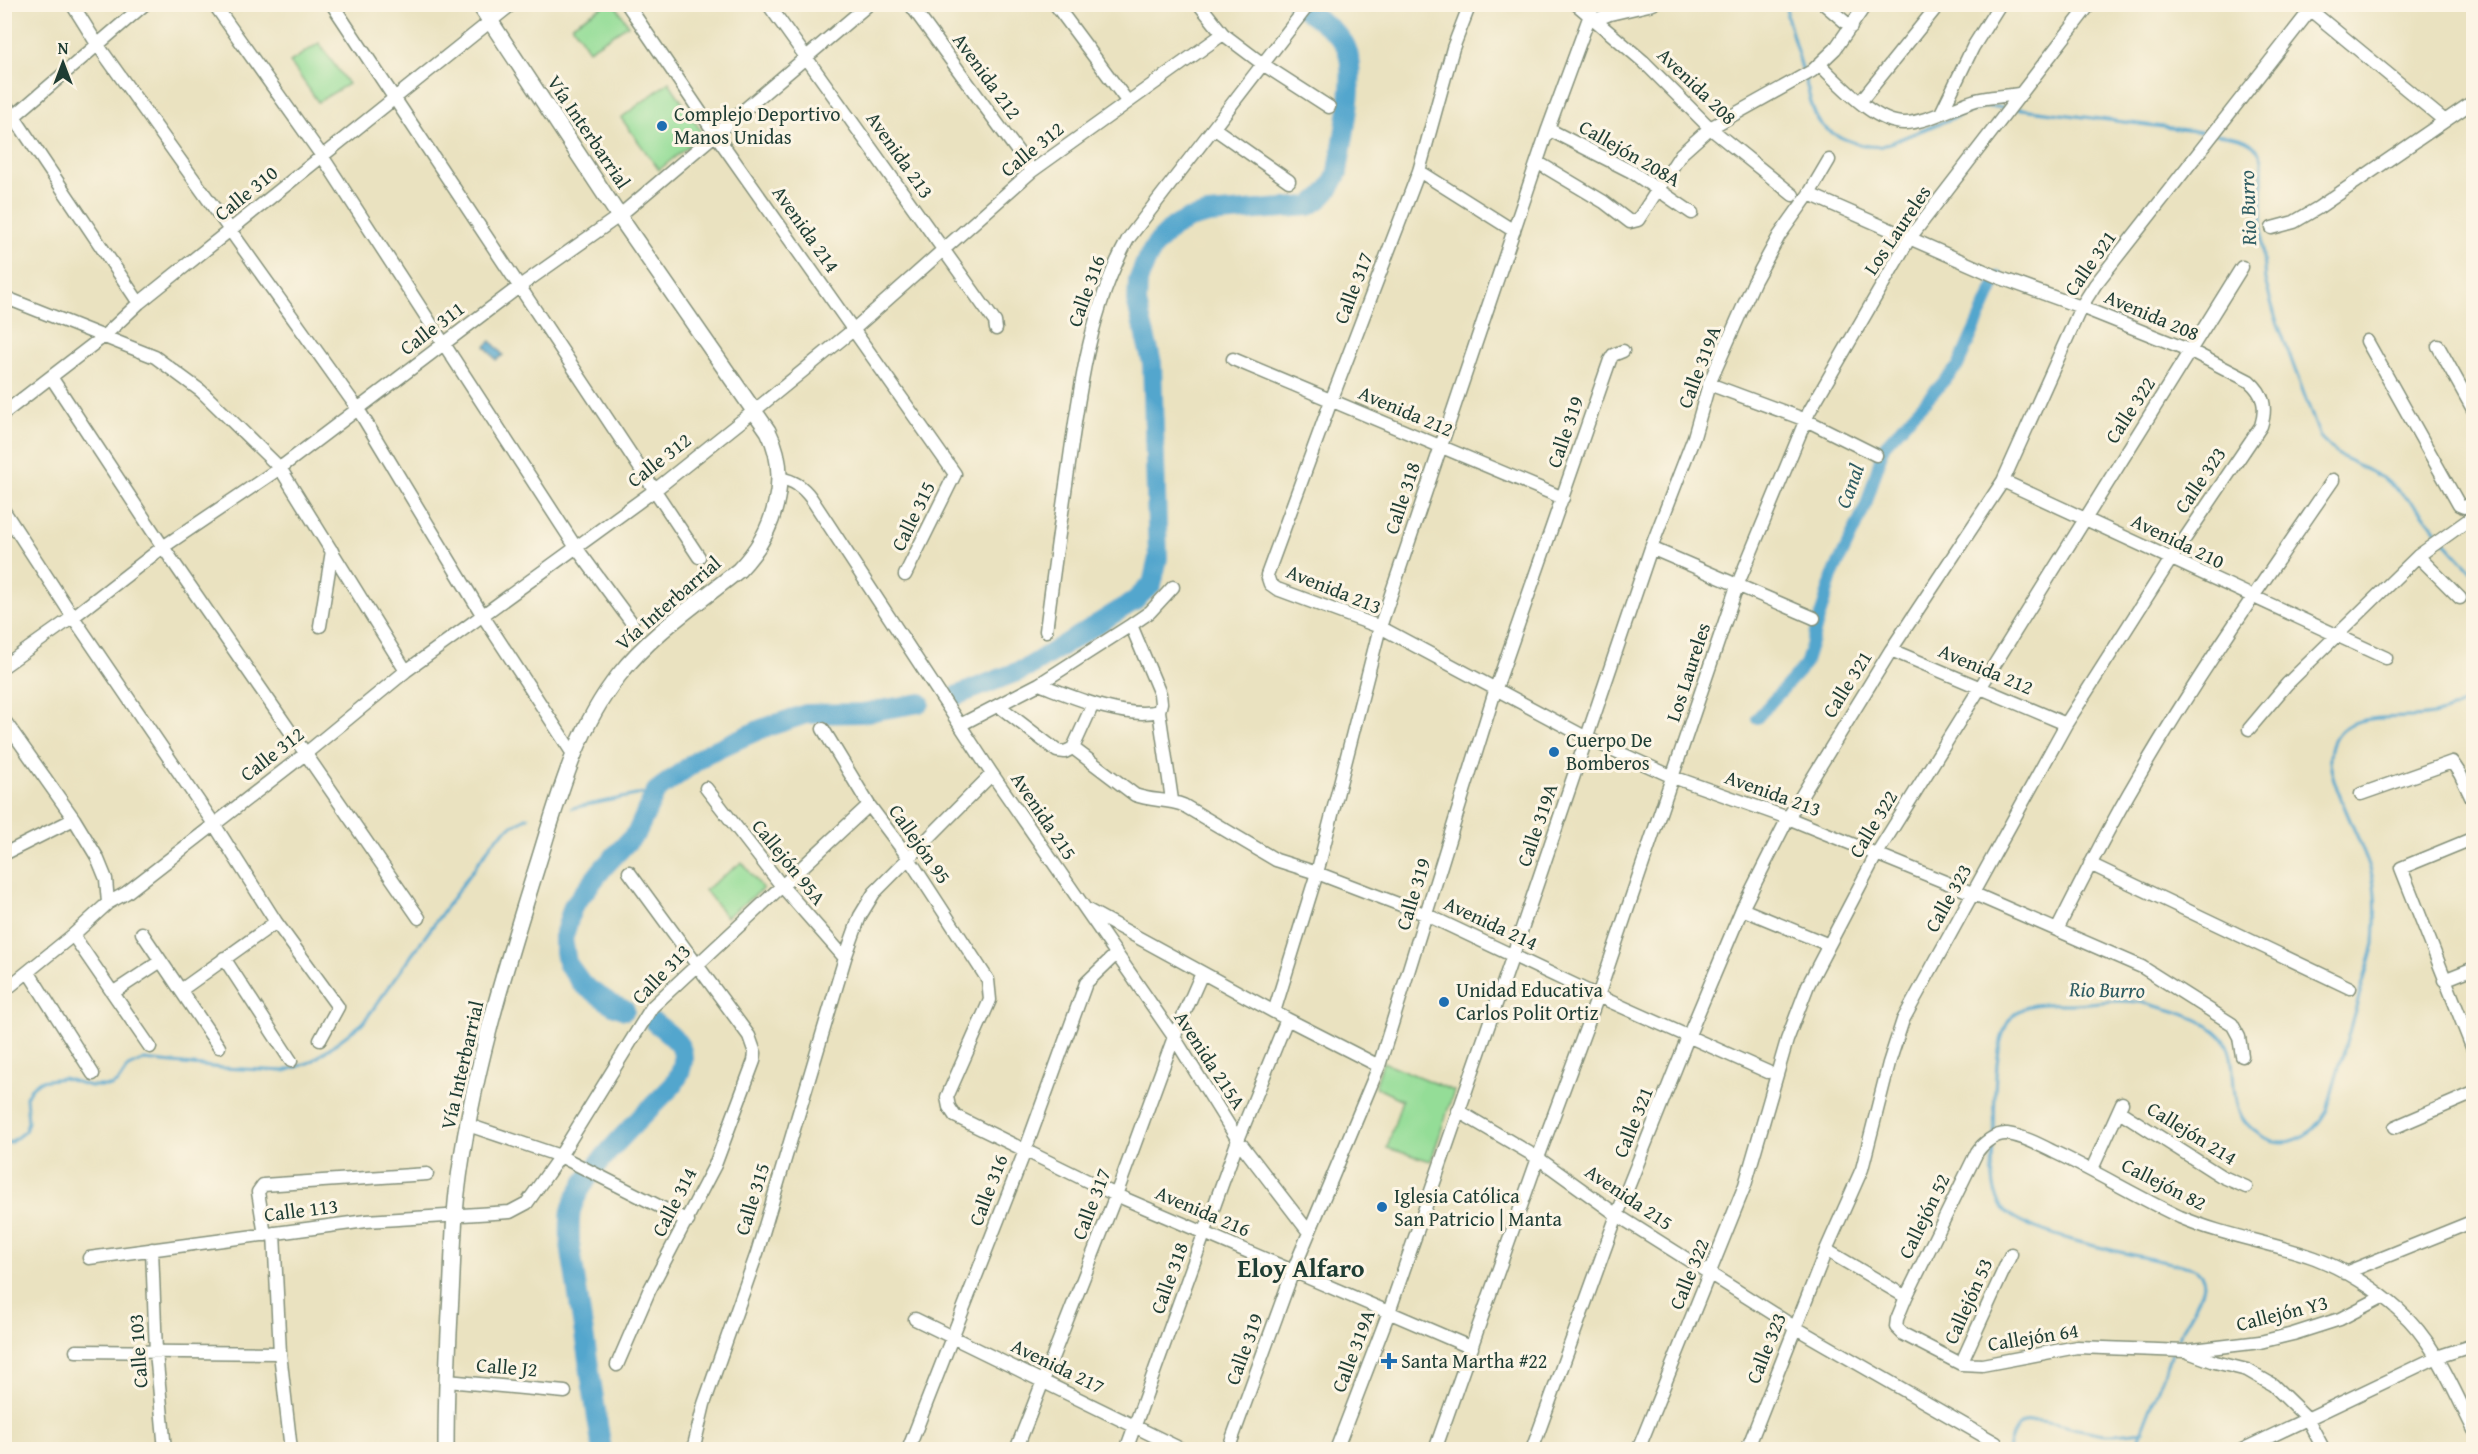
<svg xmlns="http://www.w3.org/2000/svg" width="2478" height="1454" viewBox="0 0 2478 1454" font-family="'Gentium Book Plus',serif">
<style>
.park{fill:#94dd97;stroke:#5a8d66;stroke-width:1.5}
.water{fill:#52a6cd;stroke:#387280;stroke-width:1.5}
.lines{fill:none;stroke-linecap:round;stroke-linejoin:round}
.stream{stroke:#52a6cd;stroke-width:3}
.canal{stroke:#52a6cd;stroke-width:12}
.river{stroke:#52a6cd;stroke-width:20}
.minor-casing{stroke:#84907a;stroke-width:15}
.major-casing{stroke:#84907a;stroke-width:18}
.minor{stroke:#fff;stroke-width:12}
.major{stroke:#fff;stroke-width:15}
.poi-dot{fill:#1f6fb2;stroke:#fcf5e5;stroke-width:2}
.labels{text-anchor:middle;stroke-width:6;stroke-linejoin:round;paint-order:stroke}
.street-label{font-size:20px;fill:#1f3d34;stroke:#fcf5e5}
.poi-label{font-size:20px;fill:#1f3d34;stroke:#fcf5e5;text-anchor:start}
.water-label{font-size:21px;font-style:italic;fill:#2e5c62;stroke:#fcf5e5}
.district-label{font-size:26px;font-weight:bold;fill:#1f3d34;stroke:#fcf5e5}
</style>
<rect width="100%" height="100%" fill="#fcf5e5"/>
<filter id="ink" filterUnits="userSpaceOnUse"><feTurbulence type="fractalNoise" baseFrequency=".0167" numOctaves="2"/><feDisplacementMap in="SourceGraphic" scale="12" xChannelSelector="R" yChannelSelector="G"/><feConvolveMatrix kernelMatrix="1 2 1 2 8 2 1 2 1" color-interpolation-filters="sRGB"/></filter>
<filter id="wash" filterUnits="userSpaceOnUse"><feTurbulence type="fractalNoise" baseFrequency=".008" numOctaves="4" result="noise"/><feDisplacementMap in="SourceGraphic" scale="24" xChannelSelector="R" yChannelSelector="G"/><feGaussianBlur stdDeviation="1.35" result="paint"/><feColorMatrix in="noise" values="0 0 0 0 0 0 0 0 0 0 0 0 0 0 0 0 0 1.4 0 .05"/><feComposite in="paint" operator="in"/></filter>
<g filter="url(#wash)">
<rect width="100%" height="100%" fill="#eae2c0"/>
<path class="park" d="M615,4L628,25L589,50L572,25L605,5Z
M319,43L348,84L318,102L290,62Z
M669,82L703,134L659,170L621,118Z
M742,862L763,889L726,917L705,890Z
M1383,1062L1454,1091L1431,1161L1387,1148L1402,1100L1375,1087Z"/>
<path class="water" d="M491,341L503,355L496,360L485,346Z"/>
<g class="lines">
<path class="stream" d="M1787,4V16L1803,72
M1805,79C1809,92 1811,109 1818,120C1828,136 1865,149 1882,146L1971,111L1983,107H2004
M2014,108L2210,133
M2216,134C2236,137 2254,137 2262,159V246L2265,280L2275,316L2320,437L2337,454L2384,479L2400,492L2421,511L2441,537
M2445,542L2474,574
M572,808L656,791
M1994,1134C1995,1105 1993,1039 2011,1018C2016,1011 2026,1007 2034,1005C2046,1003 2059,1004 2071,1004C2096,1003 2123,998 2148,1004C2172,1010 2205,1018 2222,1037C2245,1064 2218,1109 2260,1135C2288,1152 2312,1136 2327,1110L2374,944C2375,921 2378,894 2371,872C2364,845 2327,779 2330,756C2335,705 2397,722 2433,715C2447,712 2462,705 2474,695
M1993,1143C1992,1164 1990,1189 2002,1207C2021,1236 2155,1259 2194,1268C2200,1272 2204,1277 2204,1284C2203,1295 2180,1333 2174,1347
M4,1144L11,1142L25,1131L28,1122L26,1097L31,1088L40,1081L63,1078L90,1086H111L118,1082L128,1067L144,1060L222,1068L285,1071L311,1062L363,1023L493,842L507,829L528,817
M2008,1450C2010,1439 2014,1427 2025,1422C2041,1416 2088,1434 2109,1434C2120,1434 2132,1432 2143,1431
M2134,1450L2172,1353"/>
<path class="canal" d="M1757,718L1805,665L1832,577L1866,505L1884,446L1958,366L1998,277"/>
<path class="river" d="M958,695L1027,668L1134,601L1152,584L1158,558L1152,363L1137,304L1138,281L1146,261L1156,244L1173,227L1189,219L1208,214L1309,206C1325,197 1331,188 1338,172C1342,141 1360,68 1344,43C1333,27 1312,16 1297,4
M625,1010L613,1005L583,985L567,963L563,939L573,906L604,867L637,832L656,791L706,754L761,729L806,714L862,713L920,703
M602,1450L570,1244C570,1233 569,1222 571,1211C581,1171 645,1115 674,1084C693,1053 681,1042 655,1023"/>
</g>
</g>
<g filter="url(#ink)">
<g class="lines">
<g class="minor-casing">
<path id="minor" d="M72,4L97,44L358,409L483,616L573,754
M214,4L322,156L575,546L632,623
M332,4L699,557
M627,4L716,135L955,474L905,575
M768,4L995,322L996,329
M910,4L1032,171
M1055,4L1127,101
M1199,4L1223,34L1264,65L1329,107
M1470,4L1453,48L1419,171L1331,401L1267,575L1270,584L1277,589L1380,627L1587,738L1673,777L1788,818L1972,893L2142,967L2232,1024L2239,1037L2242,1056
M1576,4L1644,62L1710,128L1793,195
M1824,4L1851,27
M2303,4L2445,121
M1595,20L1610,14L1653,4
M1819,64C1840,84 1875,124 1905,123C1925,123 1956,106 1976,100C1991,96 2006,97 2022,93
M4,102L139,303
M1860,102L1939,4
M1941,113L1973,47L2000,4
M4,125L145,4
M1215,129L1289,181
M1548,129L1632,172L1692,213
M1537,162L1604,202L1630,222L1638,220L1681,154L1710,128L1812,71L1835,49L1866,4
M1419,171L1514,231
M2272,228L2294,222L2318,208L2474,101
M4,297L155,357L201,391L280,468L406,671
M2367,341L2459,505L2464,507L2474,503
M2438,346L2474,411
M1233,359L1563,498
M51,377L163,547L419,918
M1709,384L1806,420L1876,455
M4,413L104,336L139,303L512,4
M780,478C794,481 802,486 811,498L992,774L1174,1037L1238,1140L1308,1231
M2003,481L2386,658
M4,511L73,617L214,824L276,922L338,1007L320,1040
M1651,548L1814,618
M2418,556L2460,598
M320,626L332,551
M1046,631C1053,575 1061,519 1069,464C1080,386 1090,309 1128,239L1309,4
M1891,650L2066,724
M4,666L73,617L163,547L280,468L520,286L619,216L869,4
M1039,684C1071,696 1125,720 1159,711L1161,703L1160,694L1131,625
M999,706L1057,751L1065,752L1073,748L1093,704
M1159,711L1172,800
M4,720L74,819L97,857L106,879L108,903
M960,725L1039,684L1131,625L1150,612L1173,587
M823,729L869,805L908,857L988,980L990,1000L947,1097L949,1107L955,1116L1116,1195L1472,1348
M2249,729L2287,684L2418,556L2474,516
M1073,748L1135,795C1151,801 1167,799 1183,805L1276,860L1317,873L1427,915L1598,996L1768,1072
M706,788L781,885L845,958
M2361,794L2452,762L2460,774L2474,803
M2474,838L2401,868L2474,1052
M4,854L74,819
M2090,864L2350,988
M1086,909L1287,1019L1379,1066
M1742,909L1829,945
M2057,930C2082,880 2107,830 2136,781C2196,677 2265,579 2333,480
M142,933L219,1047
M73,935L150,1047
M224,958L291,1061
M29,973L93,1074
M2444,980L2474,968
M181,990L276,922
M4,991L73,935L108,903L126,893L305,754L406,671L655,490L754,411L853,330L1032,171L1223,34
M114,992L161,961
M1274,1012L1317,873L1380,627L1548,129L1594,4
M1458,1111L1538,1158L1617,1215L1796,1328L1996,1443
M2119,1111L2221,1176L2246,1187
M468,1125L560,1156L688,1221
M2395,1127L2474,1093
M2092,1169L2122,1103
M274,1233L280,1353L291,1450
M265,1235L258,1192L263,1185L427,1174
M152,1249L156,1352L165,1450
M1826,1250L1906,1297
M89,1258L366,1221L510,1212L527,1203L560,1156L652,1007L869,805
M2345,1273L2474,1221
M2382,1297L2340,1319L2293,1334L2260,1342L2185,1351L2077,1347L1982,1365L1961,1364L1903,1334L1896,1327L1897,1319L1906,1297L1977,1152C1983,1143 1996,1133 2007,1134C2023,1136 2040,1145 2054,1152C2097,1172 2137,1197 2180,1217C2224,1236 2270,1242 2315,1258C2344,1269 2376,1289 2400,1311C2435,1342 2453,1389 2474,1430
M915,1319L1183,1450
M76,1351L280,1353
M2188,1352L2215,1362L2247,1370L2273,1385L2307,1418L2324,1450
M1961,1364L2011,1254
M617,1365L649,1291L715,1165L754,1061L755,1053L749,1036L629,872
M447,1381L565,1392
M693,1450L704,1404L757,1253L845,958L860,916L874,893L992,774
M908,1450L1025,1151L1086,983L1116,954
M1016,1450L1116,1195L1174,1037L1202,973
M1126,1450L1238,1140L1287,1019
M1228,1450L1293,1271L1379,1066L1495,691L1610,360L1613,355L1623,351
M1336,1450L1389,1312L1513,955L1651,548L1694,437L1709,384L1754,282L1779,236L1809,194L1829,160
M1435,1450L1538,1158L1598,996L1737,586L1809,412L1909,239L2090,4
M1532,1450L1617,1215L1688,1037L1742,909L1788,818L1891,650L2003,481L2081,307L2095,285L2315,4
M1638,1450L1745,1185L1787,1040L1808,985L1876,855L2242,267
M1747,1450L1826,1250L1862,1169L1889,1063L1903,1020L2066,724L2171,559L2261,426C2267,407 2264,394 2249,381L2191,351L2081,307L1998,277L1809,194
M2242,1450L2437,1357L2474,1345"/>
</g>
<g class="major-casing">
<path id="major" d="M446,1450C446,1398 448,1346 451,1295C453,1261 453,1227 457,1193C470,1081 505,968 539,860C559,796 576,729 619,675C651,634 698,603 739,570C774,534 792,478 768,431L619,216L479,4"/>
</g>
<use href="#minor" class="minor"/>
<use href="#major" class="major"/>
</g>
</g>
<g class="poi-dot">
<circle cx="662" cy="126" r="6"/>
<circle cx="1554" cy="752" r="6"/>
<circle cx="1444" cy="1002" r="6"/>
<circle cx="1382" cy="1207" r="6"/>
<path d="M1386 1352h6v6h6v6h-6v6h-6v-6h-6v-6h6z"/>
</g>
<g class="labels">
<g class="street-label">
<text transform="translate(987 76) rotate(54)" y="7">Avenida 212</text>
<text transform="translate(1697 86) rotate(44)" y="7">Avenida 208</text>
<text transform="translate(589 132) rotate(56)" y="7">Vía Interbarrial</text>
<text transform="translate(1032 149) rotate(-39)" y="7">Calle 312</text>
<text transform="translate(1630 153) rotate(30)" y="7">Callejón 208A</text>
<text transform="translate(900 155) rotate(55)" y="7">Avenida 213</text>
<text transform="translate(246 193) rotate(-39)" y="7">Calle 310</text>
<text transform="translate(806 229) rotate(55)" y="7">Avenida 214</text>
<text transform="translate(1897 230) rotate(-56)" y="7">Los Laureles</text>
<text transform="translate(2090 263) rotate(-55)" y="7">Calle 321</text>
<text transform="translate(1353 288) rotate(-69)" y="7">Calle 317</text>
<text transform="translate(1086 291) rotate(-70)" y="7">Calle 316</text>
<text transform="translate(2152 315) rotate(23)" y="7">Avenida 208</text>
<text transform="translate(432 328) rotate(-37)" y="7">Calle 311</text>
<text transform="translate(1699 367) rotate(-69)" y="7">Calle 319A</text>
<text transform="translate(2130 410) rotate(-57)" y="7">Calle 322</text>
<text transform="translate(1406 411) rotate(23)" y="7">Avenida 212</text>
<text transform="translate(1565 432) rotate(-71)" y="7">Calle 319</text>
<text transform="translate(659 460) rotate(-38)" y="7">Calle 312</text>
<text transform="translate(2200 480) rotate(-56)" y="7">Calle 323</text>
<text transform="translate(1402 498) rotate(-72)" y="7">Calle 318</text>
<text transform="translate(913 516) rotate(-64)" y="7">Calle 315</text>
<text transform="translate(2178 541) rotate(26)" y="7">Avenida 210</text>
<text transform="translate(1334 589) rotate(22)" y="7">Avenida 213</text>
<text transform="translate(668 603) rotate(-41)" y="7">Vía Interbarrial</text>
<text transform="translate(1986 669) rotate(23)" y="7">Avenida 212</text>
<text transform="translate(1688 672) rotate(-72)" y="7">Los Laureles</text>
<text transform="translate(1847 684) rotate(-58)" y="7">Calle 321</text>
<text transform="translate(272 754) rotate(-38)" y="7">Calle 312</text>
<text transform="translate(1773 793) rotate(20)" y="7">Avenida 213</text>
<text transform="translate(1044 816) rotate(56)" y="7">Avenida 215</text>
<text transform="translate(1873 824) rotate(-59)" y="7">Calle 322</text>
<text transform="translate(1537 825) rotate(-71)" y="7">Calle 319A</text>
<text transform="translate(920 844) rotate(55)" y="7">Callejón 95</text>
<text transform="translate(789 862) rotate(51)" y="7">Callejón 95A</text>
<text transform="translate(1413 894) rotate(-73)" y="7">Calle 319</text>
<text transform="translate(1948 898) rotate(-61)" y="7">Calle 323</text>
<text transform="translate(1491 923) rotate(25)" y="7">Avenida 214</text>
<text transform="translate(661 974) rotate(-46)" y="7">Calle 313</text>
<text transform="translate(1210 1060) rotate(57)" y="7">Avenida 215A</text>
<text transform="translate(462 1065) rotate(-77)" y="7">Vía Interbarrial</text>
<text transform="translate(1633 1122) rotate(-68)" y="7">Calle 321</text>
<text transform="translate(2192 1133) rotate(32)" y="7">Callejón 214</text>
<text transform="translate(2164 1184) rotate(27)" y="7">Callejón 82</text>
<text transform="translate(988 1190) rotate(-69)" y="7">Calle 316</text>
<text transform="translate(1629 1197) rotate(34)" y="7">Avenida 215</text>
<text transform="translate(752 1199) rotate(-73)" y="7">Calle 315</text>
<text transform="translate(674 1202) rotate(-63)" y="7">Calle 314</text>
<text transform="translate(1091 1204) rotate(-69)" y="7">Calle 317</text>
<text transform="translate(301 1210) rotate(-7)" y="7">Calle 113</text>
<text transform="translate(1203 1211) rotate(23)" y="7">Avenida 216</text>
<text transform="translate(1924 1216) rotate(-64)" y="7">Callejón 52</text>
<text transform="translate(1689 1274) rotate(-68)" y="7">Calle 322</text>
<text transform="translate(1169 1278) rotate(-70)" y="7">Calle 318</text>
<text transform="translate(1968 1301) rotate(-66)" y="7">Callejón 53</text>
<text transform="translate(2282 1313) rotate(-14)" y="7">Callejón Y3</text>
<text transform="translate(2033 1337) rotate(-9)" y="7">Callejón 64</text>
<text transform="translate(1766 1348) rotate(-68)" y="7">Calle 323</text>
<text transform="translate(1244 1349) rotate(-70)" y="7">Calle 319</text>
<text transform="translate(138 1351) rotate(-94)" y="7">Calle 103</text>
<text transform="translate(1353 1351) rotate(-69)" y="7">Calle 319A</text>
<text transform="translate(1058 1366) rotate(26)" y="7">Avenida 217</text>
<text transform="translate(507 1367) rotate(5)" y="7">Calle J2</text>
</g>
<g class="poi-label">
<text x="674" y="121">Complejo Deportivo<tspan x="674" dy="23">Manos Unidas</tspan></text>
<text x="1566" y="747">Cuerpo De<tspan x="1566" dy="23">Bomberos</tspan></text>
<text x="1456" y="997">Unidad Educativa<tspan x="1456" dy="23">Carlos Polit Ortiz</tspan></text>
<text x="1394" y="1203">Iglesia Católica<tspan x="1394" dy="23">San Patricio | Manta</tspan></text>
<text x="1401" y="1368">Santa Martha #22</text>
</g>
<g class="water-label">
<text transform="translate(2248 208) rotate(-92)" y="7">Rio Burro</text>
<text transform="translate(1850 486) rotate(-70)" y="7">Canal</text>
<text transform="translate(2107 990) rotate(1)" y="7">Rio Burro</text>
</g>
<g class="district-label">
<text x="1301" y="1277">Eloy Alfaro</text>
</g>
</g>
<rect width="2478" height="1454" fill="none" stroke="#fcf5e5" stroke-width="24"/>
<g transform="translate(63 63)" stroke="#fcf5e5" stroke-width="4.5" paint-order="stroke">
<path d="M0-4.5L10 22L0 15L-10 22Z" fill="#1f3d34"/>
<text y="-9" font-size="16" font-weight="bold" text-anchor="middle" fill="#1f3d34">N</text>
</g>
</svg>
